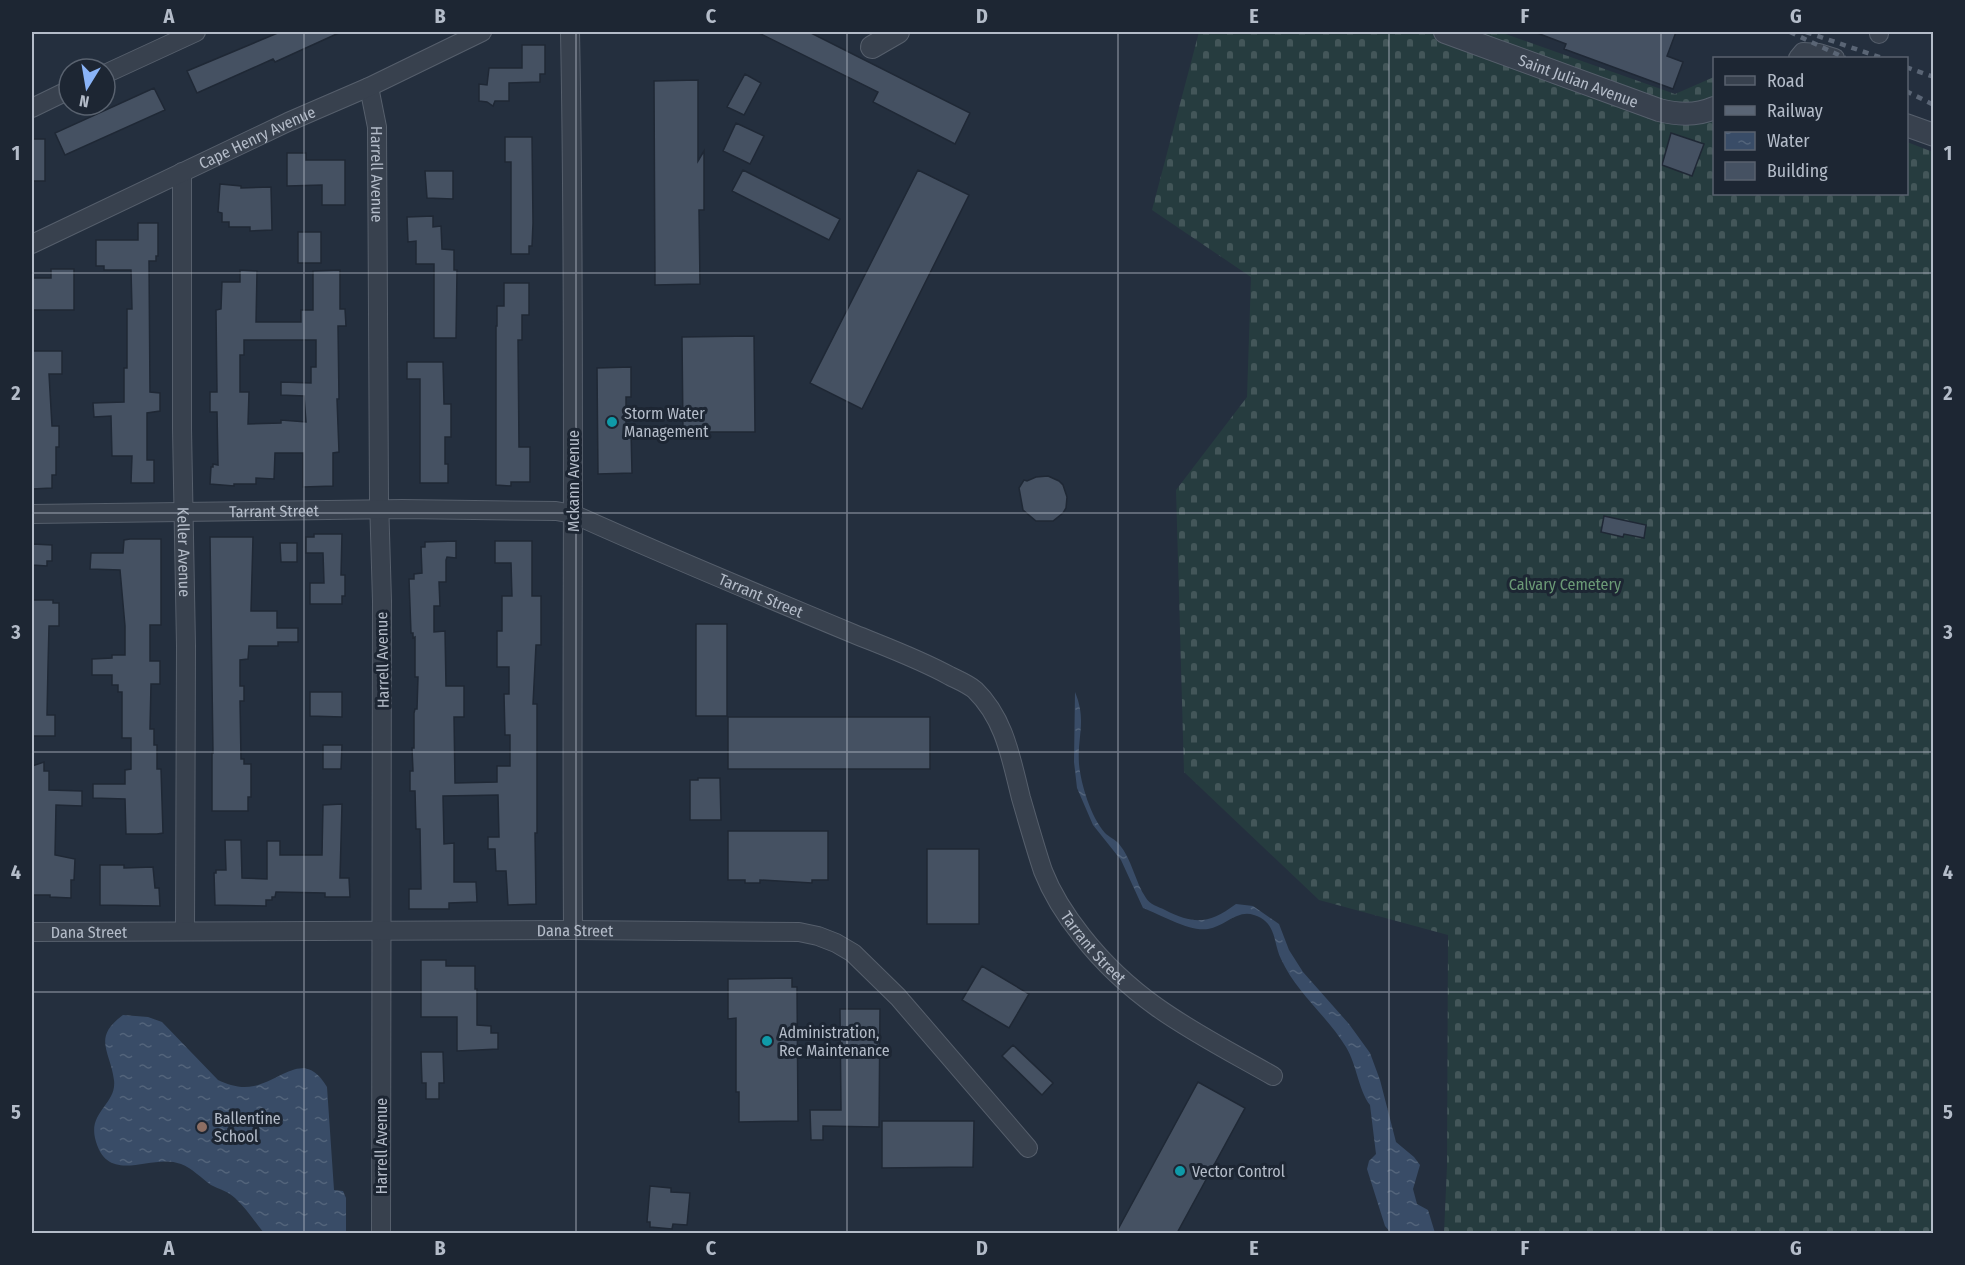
<svg xmlns="http://www.w3.org/2000/svg" width="1965" height="1265" viewBox="0 0 1965 1265" font-family="'Fira Sans Condensed',sans-serif">
<style>
.cemetery{fill:url(#cemetery-stones)}
.water{fill:url(#water-ripples)}
.building{fill:#455162;stroke:#1f2835;stroke-width:1.5;fill-rule:evenodd}
.lines{fill:none;stroke-linecap:round;stroke-linejoin:round}
.minor-casing{stroke:#565f6c;stroke-width:20}
.tertiary-casing{stroke:#565f6c;stroke-width:24}
.minor{stroke:#38414e;stroke-width:18}
.tertiary{stroke:#38414e;stroke-width:22}
.rail{stroke:#5a6575;stroke-width:4.5;stroke-dasharray:6 6;stroke-linecap:butt}
.grid{fill:none;stroke:#b4bcc9;stroke-width:1.5;stroke-opacity:0.55}
.culture-dot{fill:#0f9aa8;stroke:#1d2633;stroke-width:2}
.education-dot{fill:#8d6e63;stroke:#1d2633;stroke-width:2}
.labels{text-anchor:middle;stroke-width:6;stroke-linejoin:round;paint-order:stroke}
.street-label{font-size:16px;fill:#b4bcc9;stroke:#1d2633}
.poi-label{font-size:16px;fill:#b4bcc9;stroke:#1d2633;text-anchor:start}
.park-label{font-size:16px;fill:#6b9a76;stroke:#1d2633}
.neatline{fill:none;stroke:#b4bcc9;stroke-width:2}
.grid-label{font-size:20px;text-anchor:middle;font-weight:bold;fill:#b4bcc9}
</style>
<defs>
<pattern id="cemetery-stones" width="16" height="16" patternUnits="userSpaceOnUse" patternTransform="scale(1.5)"><rect width="16" height="16" fill="#263c3f"/><path d="M2 7V4a2 2 0 0 1 4 0v3zM10 15v-3a2 2 0 0 1 4 0v3z" fill="#435659"/></pattern>
<pattern id="water-ripples" width="26" height="14" patternUnits="userSpaceOnUse" patternTransform="scale(1.5)"><rect width="26" height="14" fill="#394c67"/><path d="M2 4q2-2 4 0t4 0M15 11q2-2 4 0t4 0" fill="none" stroke="#53647b"/></pattern>
</defs>
<rect width="100%" height="100%" fill="#242f3e"/>
<path class="cemetery" d="M1199,32H1500L1675,94L1714,77V194H1906L1907,142L1933,152V1233H1444L1447,1166L1448,935L1319,900L1184,772L1176,490L1247,397L1251,277L1152,210Z"/>
<path class="water" d="M1075,692C1087,721 1077,736 1079,764C1081,785 1091,817 1105,833C1109,837 1116,840 1119,844C1132,859 1135,882 1146,898C1149,904 1159,907 1165,910C1195,925 1209,924 1236,904L1253,906L1279,924L1289,950L1303,972L1349,1024L1370,1053L1380,1080L1396,1142L1414,1157L1420,1165L1413,1189L1417,1204L1428,1210L1435,1233H1391L1385,1226L1367,1169L1369,1161L1376,1154L1370,1105C1358,1089 1357,1065 1346,1047C1327,1016 1296,992 1281,959C1273,943 1277,922 1254,915C1237,909 1224,927 1208,929C1190,932 1161,915 1143,908L1121,860L1093,825L1077,788L1074,762Z
M123,1015L148,1017L162,1022L218,1080C229,1085 241,1089 254,1086C284,1079 305,1049 327,1087L334,1190L343,1191L346,1198V1233H264C255,1222 246,1208 235,1198C229,1192 219,1189 211,1185C201,1178 192,1168 181,1164C151,1152 107,1188 95,1138C89,1111 117,1104 114,1080C110,1050 92,1038 123,1015Z"/>
<path class="building" d="M280,32H341L275,62L273,59L197,93L187,71Z
M757,32H809L970,113L955,144L873,102L878,92Z
M1537,32H1676L1667,56L1683,62L1673,89L1564,49L1566,44L1537,33Z
M522,45H545V74H540V82L509,83V101H495L493,106L487,102L479,101V84L487,85L489,68H522Z
M745,74L761,83L744,115L727,107Z
M698,80V161L704,151V210H699L700,284L655,285L654,81Z
M154,88L165,110L65,155L55,133Z
M736,123L764,136L750,164L723,151Z
M1671,133L1704,144L1692,176L1662,165Z
M505,137H532L533,223L532,246H529V254H511V162H505Z
M32,139H45V181H32Z
M287,153H306V160H345V205H322V185L287,186Z
M743,170L840,219L829,240L732,191Z
M918,170L969,195L862,409L810,383Z
M425,171H453V199L427,198Z
M220,184L241,186V188L271,187L272,230L250,231V227H229V222H222V213L218,212Z
M433,216V227L441,226L442,249L454,250V270H457L456,338H434V264H416V241L408,242L407,217Z
M138,223H158V256H156V261H149L150,392L160,393V411L147,413V460H154V483H131L132,456H112L111,416L94,417L93,403L124,402V368H127V309H132L131,270H104V266H96V240H138Z
M298,232H321V263H298Z
M51,269H74V310H32V278H51Z
M240,270L257,271L256,322H301V310H313V271L340,270V309H345L346,326H338L339,399H337L339,452L333,453V486L303,487V453H275L274,479L256,478V484H234V486L210,484L211,467H213V464L218,465L217,412H210V392H217L216,310L221,309L222,282H240ZM244,340H316V367H311V383L281,382V395L304,396L306,422L281,420V423L248,424L249,392H240V355H244Z
M504,283H529V315H522V340H518L519,447H530V482H511V486L496,485V326H497V306H504Z
M754,336L755,432H683L682,337Z
M32,351H62V374H49L52,426H59V447H56V475H52V488L32,489Z
M407,362H443L444,404H451V437H445V464H448V483H420V379H407Z
M631,367V397H626V431H631L632,473L598,474L597,368Z
M1048,476L1059,481L1063,485L1067,497L1066,508L1063,513L1053,521H1036L1023,510L1019,488L1024,480L1027,481L1036,477Z
M1604,516L1646,525L1644,538L1624,534L1623,537L1601,532Z
M314,534H342L341,575H345V596H342V604H310V583H324L323,553H306V537H314Z
M210,537H253L251,611H277V628H298V642H278V646H249L248,659L240,660V686H244V701H240L241,759H244V764H251V797H248V811H212V753H213Z
M130,539H161V625H150V661H160V684H151L150,729H154V745H157V769H161L163,833L157,834H126L125,799L93,798V784H125V770L131,769V738H122V692H118V685H112V675H92V659L112,658V655H125V626L120,570L90,569L91,553H123L124,540Z
M456,541V558L447,557L446,560V582H439L440,606H434V632L445,631L446,686H464V717H454L455,783L497,782V766H510V735H505L504,694H509V667H497V631H502V596H512L511,563H495V541H532V596H541V645H536L533,704H537V833H535L536,904L508,905L506,871H496L495,849H488V837H499L498,795L443,796L444,844L454,843V882H476L477,902L449,903V909H409V889H421L420,829H416L415,791H410V771H413L412,748H414V713L415,709H417L418,677H415V637L413,638V633H411L409,579H414V574L422,573L421,547H425V542Z
M280,543H297V562H281Z
M32,544L52,545V561H47V566L32,565Z
M32,600H53V603H59V626H49L48,666L47,715H55V736H32Z
M696,624H727V716H696Z
M310,692H342V717L310,716Z
M728,717H930V769H728Z
M323,745H342L341,769H323Z
M44,762V771H49V790L82,791V806L56,805L55,855L75,859L74,880H71V898L50,897V895H32V766Z
M698,778H720L721,820H690V780H698Z
M342,804L340,878H349L350,897H325V893L276,892L275,897H272V900H266V906L215,905L214,873H216V870H226L225,840H241L242,878L267,879V841H280V855H322L323,805Z
M728,831H828V880H812V883L760,880V883H745V880H728Z
M927,849H979V924H927Z
M100,865H124V868L153,867L155,888H159L160,906L100,905Z
M421,960H446V966H475V989H477V1025L491,1026V1033H498V1049L457,1051V1017H421Z
M982,966L1029,994L1009,1028L962,1000Z
M792,978V987H797L798,1121L739,1122V1092H736V1018L728,1019V979Z
M840,1009H880L879,1127L823,1126V1140H811L810,1110H841Z
M1013,1045L1053,1083L1042,1095L1002,1056Z
M421,1052H443L444,1083H439V1099H426V1083H422Z
M1198,1082L1245,1108L1177,1233H1116Z
M882,1121H974L973,1167L882,1168Z
M650,1186L671,1188V1192L690,1193L687,1225L673,1224L672,1229L650,1227V1222H647Z"/>
<g class="lines">
<g class="minor-casing">
<g id="minor">
<path d="M570,32C576,331 571,631 573,930"/>
<path d="M1879,34V32"/>
<path d="M1798,58L1803,52L1819,53L1835,58"/>
<path d="M105,74L196,32"/>
<path id="s1" d="M369,87L377,127L379,499L382,601L381,1234"/>
<path d="M32,108L69,90"/>
<path id="s2" d="M182,172V429L186,646L185,931"/>
<path id="s3" d="M32,244L288,122L369,87L482,32"/>
<path id="s4" d="M32,514L402,509L556,511L573,514C666,556 760,595 854,634C886,647 919,659 950,676C958,680 968,684 975,690C1005,719 1011,759 1021,798C1028,822 1035,847 1043,871C1052,894 1066,916 1082,936C1136,1005 1199,1034 1273,1076"/>
<path id="s5" d="M32,932L573,930L799,932L818,936L836,943L853,953L898,997L1028,1148"/>
</g>
</g>
<g class="tertiary-casing">
<g id="tertiary">
<path id="s6" d="M1445,32L1659,110C1678,115 1696,116 1714,108"/>
<path d="M872,47L898,32"/>
<path d="M1906,125L1934,135"/>
</g>
</g>
<use href="#minor" class="minor"/>
<use href="#tertiary" class="tertiary"/>
<path class="rail" d="M1790,32L1845,58
M1806,32L1882,58
M1906,67L1934,77
M1906,91L1934,105"/>
</g>
<path class="grid" d="M304,32V1234M576,32V1234M847,32V1234M1118,32V1234M1389,32V1234M1661,32V1234M32,273H1934M32,513H1934M32,752H1934M32,992H1934"/>
<g class="culture-dot">
<circle cx="612" cy="422" r="6"/>
<circle cx="767" cy="1041" r="6"/>
<circle cx="1180" cy="1171" r="6"/>
</g>
<circle class="education-dot" cx="202" cy="1127" r="6"/>
<g class="labels">
<g class="street-label">
<text dy="6" stroke="none"><textPath href="#s6" startOffset="142">Saint Julian Avenue</textPath></text>
<text dy="6" stroke="none"><textPath href="#s3" startOffset="249">Cape Henry Avenue</textPath></text>
<text dy="6" stroke="none"><textPath href="#s1" startOffset="88">Harrell Avenue</textPath></text>
<text transform="translate(573 481) rotate(-90)" y="6">Mckann Avenue</text>
<text dy="6" stroke="none"><textPath href="#s4" startOffset="242">Tarrant Street</textPath></text>
<text dy="6" stroke="none"><textPath href="#s2" startOffset="380">Keller Avenue</textPath></text>
<text dy="6" stroke="none"><textPath href="#s4" startOffset="746">Tarrant Street</textPath></text>
<text transform="translate(382 660) rotate(-91)" y="6">Harrell Avenue</text>
<text dy="6" stroke="none"><textPath href="#s5" startOffset="543">Dana Street</textPath></text>
<text dy="6" stroke="none"><textPath href="#s5" startOffset="57">Dana Street</textPath></text>
<text dy="6" stroke="none"><textPath href="#s4" startOffset="1268">Tarrant Street</textPath></text>
<text transform="translate(381 1146) rotate(-90)" y="6">Harrell Avenue</text>
</g>
<g class="poi-label">
<text x="624" y="419">Storm Water<tspan x="624" dy="18">Management</tspan></text>
<text x="779" y="1038">Administration,<tspan x="779" dy="18">Rec Maintenance</tspan></text>
<text x="214" y="1124">Ballentine<tspan x="214" dy="18">School</tspan></text>
<text x="1192" y="1177">Vector Control</text>
</g>
<g class="park-label">
<text x="1565" y="590">Calvary Cemetery</text>
</g>
</g>
<rect width="1965" height="1265" fill="none" stroke="#1d2633" stroke-width="66"/>
<rect x="1713" y="57" width="195" height="138" fill="#1d2633" stroke="#59626f" stroke-width="1.5"/>
<rect x="1725" y="76" width="30" height="9" fill="#38414e" stroke="#59626f" stroke-width="1.5"/>
<text x="1767" y="87" font-size="18" fill="#b4bcc9">Road</text>
<rect x="1725" y="106" width="30" height="9" fill="#5a6575" stroke="#59626f" stroke-width="1.5"/>
<text x="1767" y="117" font-size="18" fill="#b4bcc9">Railway</text>
<rect x="1725" y="132" width="30" height="18" fill="url(#water-ripples)" stroke="#59626f" stroke-width="1.5"/>
<text x="1767" y="147" font-size="18" fill="#b4bcc9">Water</text>
<rect x="1725" y="162" width="30" height="18" fill="#455162" stroke="#59626f" stroke-width="1.5"/>
<text x="1767" y="177" font-size="18" fill="#b4bcc9">Building</text>
<g transform="translate(87 87) rotate(191)"><circle r="28" fill="#1d2633" stroke="#59626f" stroke-width="1.5"/>
<path d="M0-4.5L10 22L0 15L-10 22Z" fill="#8ab4f8"/>
<text y="-9" font-size="16" font-weight="bold" text-anchor="middle" fill="#b4bcc9">N</text>
</g>
<rect x="33" y="33" width="1899" height="1199" class="neatline"/>
<g class="grid-label">
<text x="169" y="23">A</text>
<text x="440" y="23">B</text>
<text x="711" y="23">C</text>
<text x="982" y="23">D</text>
<text x="1254" y="23">E</text>
<text x="1525" y="23">F</text>
<text x="1796" y="23">G</text>
<text x="16" y="160">1</text>
<text x="1948" y="160">1</text>
<text x="16" y="400">2</text>
<text x="1948" y="400">2</text>
<text x="16" y="639">3</text>
<text x="1948" y="639">3</text>
<text x="16" y="879">4</text>
<text x="1948" y="879">4</text>
<text x="16" y="1119">5</text>
<text x="1948" y="1119">5</text>
<text x="169" y="1255">A</text>
<text x="440" y="1255">B</text>
<text x="711" y="1255">C</text>
<text x="982" y="1255">D</text>
<text x="1254" y="1255">E</text>
<text x="1525" y="1255">F</text>
<text x="1796" y="1255">G</text>
</g>
</svg>
